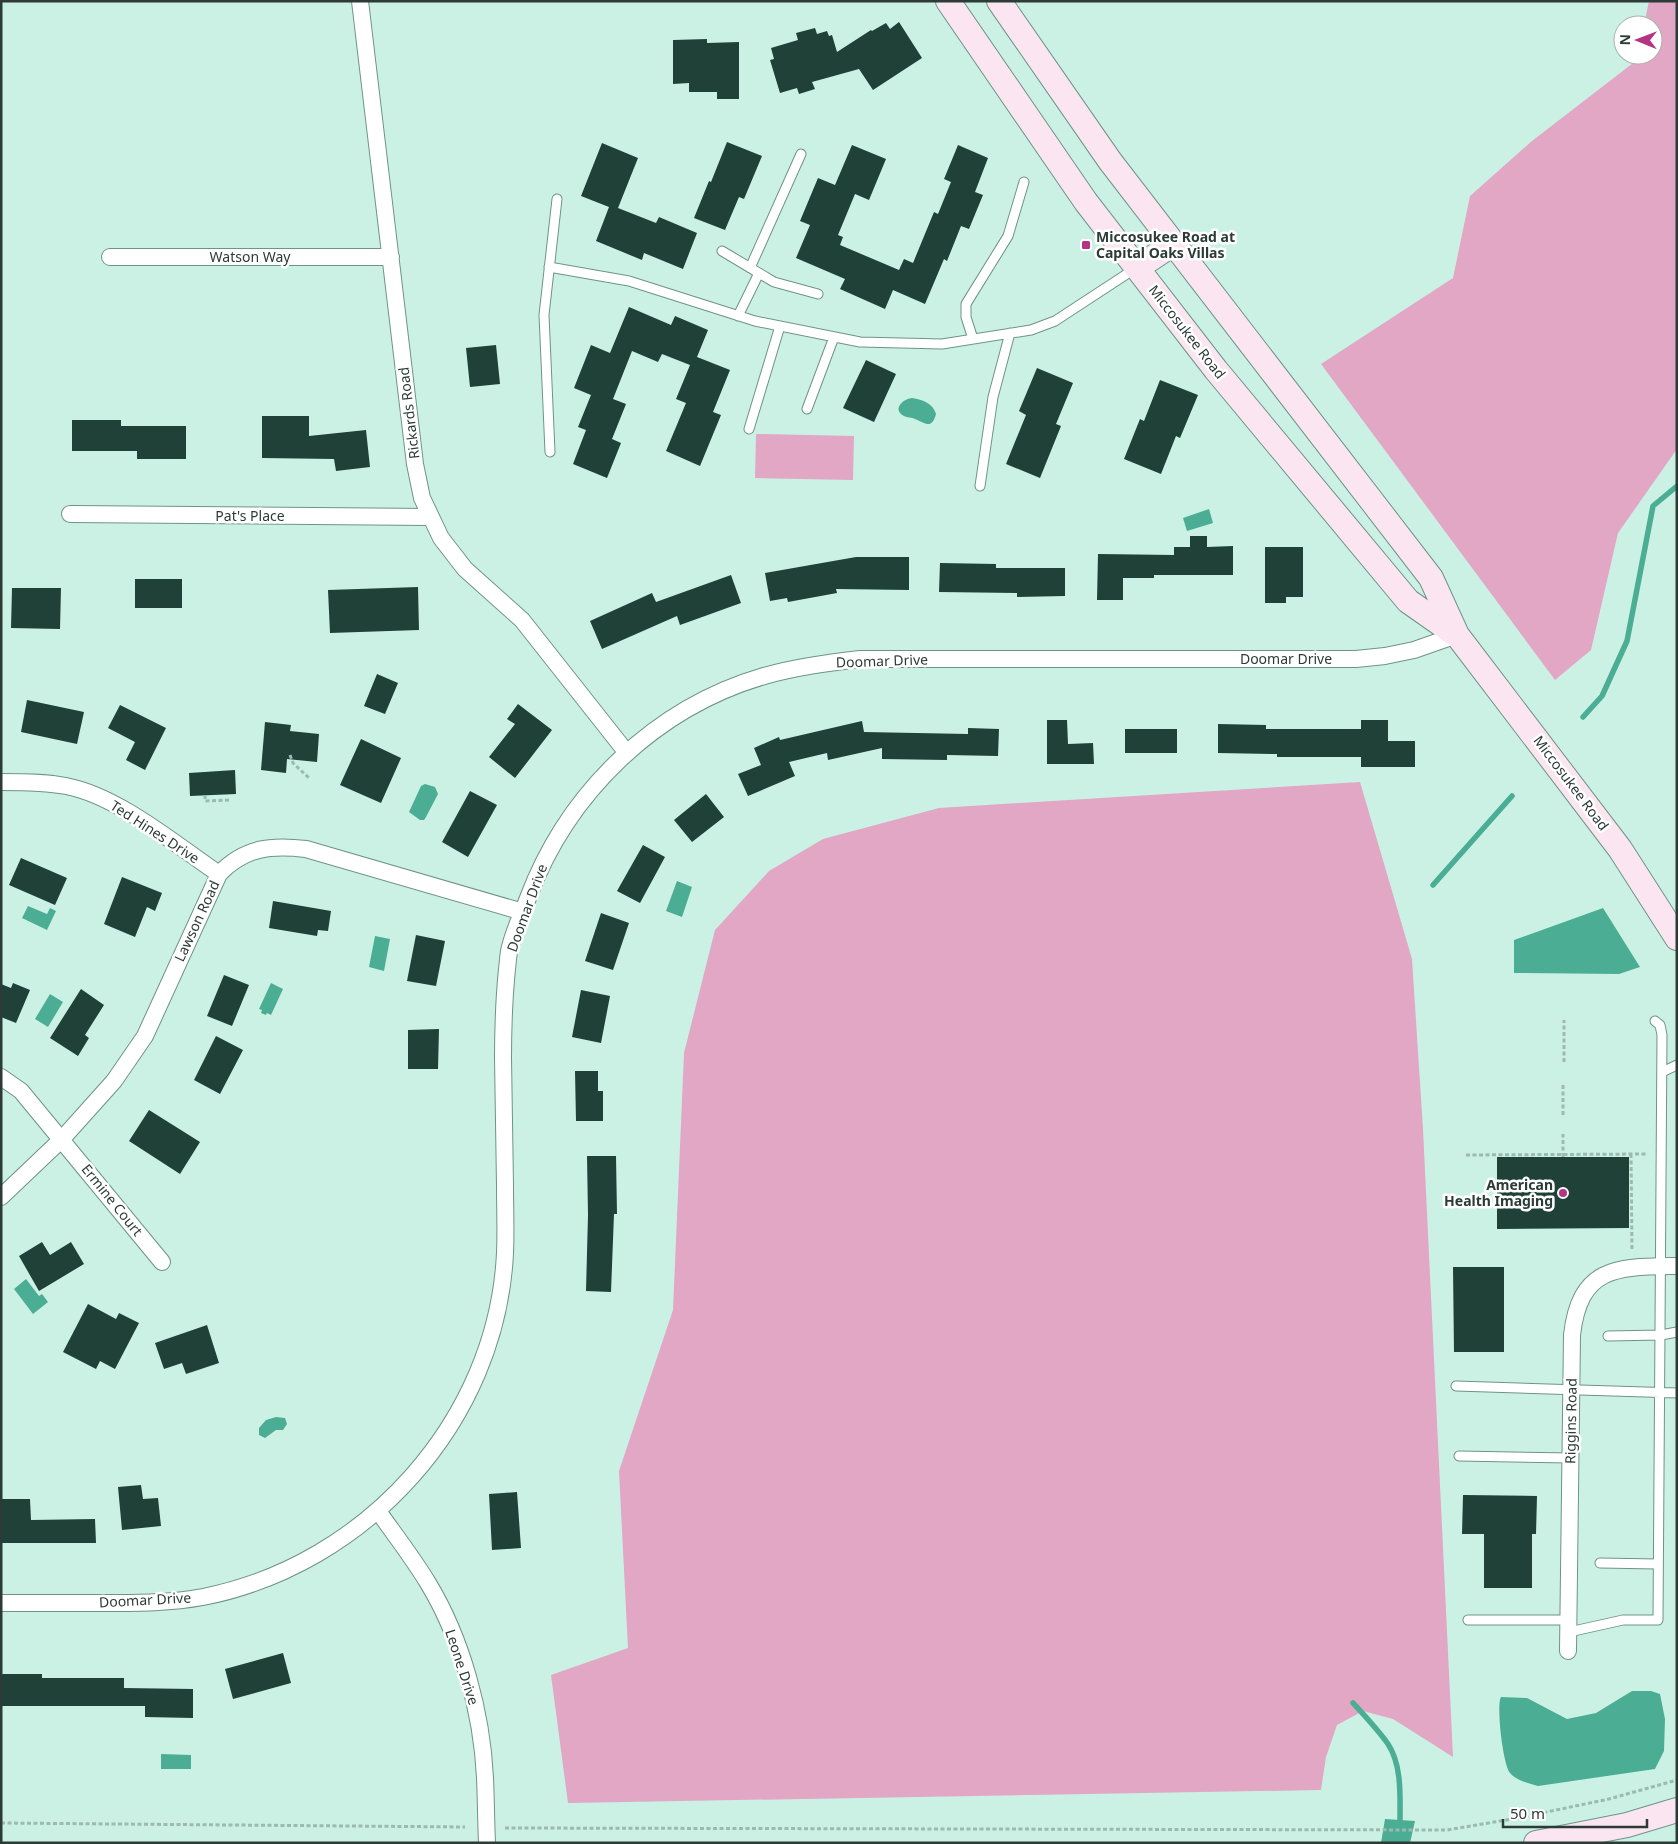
<svg xmlns="http://www.w3.org/2000/svg" width="1678" height="1844" viewBox="0 0 1678 1844" font-family="'Noto Sans',sans-serif">
<style>
.green{fill:#e1a7c5}
.water{fill:#4bad93}
.lines{fill:none;stroke-linecap:round;stroke-linejoin:round}
.stream{stroke:#4bad93;stroke-width:5.5}
.building{fill:#1f4137}
.lane-casing{stroke:#6f9387;stroke-width:11}
.street-casing{stroke:#6f9387;stroke-width:18}
.secondary-casing{stroke:#6f9387;stroke-width:26}
.path{stroke:#9bbab0;stroke-width:3;stroke-dasharray:4 2.5;stroke-linecap:butt}
.lane{stroke:#fff;stroke-width:9}
.street{stroke:#fff;stroke-width:16}
.secondary{stroke:#fae5f1;stroke-width:24}
.poi-dot{fill:#b23483;stroke:#fff;stroke-width:2}
.labels{text-anchor:middle;stroke-width:5;stroke-linejoin:round;paint-order:stroke}
.poi-label{font-size:14px;font-weight:bold;fill:#2c3b36;stroke:#fff;text-anchor:start}
.street-label{font-size:14px;fill:#2c3b36;stroke:#fff}
</style>
<rect width="100%" height="100%" fill="#cbf1e4"/>
<path class="green" d="M1649,1H1677V449L1618,533L1591,650L1555,680L1321,364L1453,278L1470,196L1532,141L1637,60L1638,55H1653V25H1644Z
M756,434L854,436L853,480L755,478Z
M1360,782L1412,959L1423,1129L1453,1757L1393,1719L1363,1711L1337,1725L1326,1757L1321,1790L568,1803L551,1675L628,1648L619,1471L673,1310L684,1053L715,930L769,871L823,839L939,808Z"/>
<path class="water" d="M912,398C923,400 933,403 936,414C932,430 925,423 915,419C912,417 907,418 904,416C892,410 902,399 912,398Z
M1209,509L1213,523L1187,531L1183,518Z
M425,784L435,787L438,794L426,817L424,820H420L409,812L421,786Z
M677,881L692,887L682,917L666,911Z
M28,906L47,914L50,908L56,911L47,930L22,918Z
M1603,908L1640,967L1619,974L1514,973V940Z
M375,936L390,939L384,971L369,967Z
M271,983L283,989L271,1015L267,1013L266,1015L261,1013L262,1010L259,1009Z
M50,994L63,1002L48,1027L35,1019Z
M26,1279L39,1296L42,1294L48,1302L33,1314L14,1289Z
M276,1417L285,1418L287,1424L283,1430H276L265,1438L259,1435V1428L266,1420Z
M1632,1691H1651L1660,1694L1665,1719L1664,1751L1655,1769L1538,1786C1528,1783 1517,1781 1510,1773C1503,1765 1496,1705 1501,1697L1527,1698L1567,1719L1596,1713Z
M161,1754L191,1755V1769H161Z
M1385,1819L1415,1821L1410,1843H1381Z"/>
<g class="lines">
<path class="stream" d="M1583,717L1602,696L1627,641L1653,506L1677,486
M1433,885L1512,796
M1353,1703C1365,1716 1378,1730 1388,1744C1402,1765 1400,1796 1400,1820"/>
</g>
<path class="building" d="M899,22L922,58L873,90L859,69L812,82L815,89L799,94L797,88L780,93L770,60L774,59L771,48L798,40L796,33L815,28L817,34L827,31L829,36L832,35L837,52L871,30L872,31L886,23L890,29Z
M707,39V43L739,42V99H717V92H689V83L673,84V40Z
M727,142L762,156L744,199L739,197L725,230L694,218L709,181L711,182Z
M602,143L638,158L618,208L656,223L659,217L697,233L683,269L644,253L642,260L596,241L609,207L581,196Z
M852,145L886,159L869,200L855,194L838,235L843,237L840,245L899,270L904,259L913,263L934,212L938,214L951,182L944,179L958,145L988,158L975,192L983,195L969,229L961,226L947,261L944,259L925,304L893,290L885,309L840,289L845,279L796,258L810,225L800,221L818,178L835,185Z
M629,307L671,325L675,316L708,330L697,357L730,370L713,412L721,415L700,466L666,451L686,403L676,399L690,365L662,354L658,362L632,351L613,399L626,404L612,439L621,443L607,478L573,464L586,430L578,427L591,395L574,388L591,345L610,353Z
M496,345L500,384L470,387L466,348Z
M866,360L896,374L874,422L843,408Z
M1037,368L1073,383L1056,424L1061,426L1040,478L1006,464L1026,415L1019,411Z
M1160,380L1198,395L1180,438L1176,436L1161,474L1124,459L1140,419L1144,421Z
M262,416H309V436L366,430L370,467L336,471L334,459L262,458Z
M72,420H121V426H186V459H137V451H72Z
M1190,536H1207V547L1233,546V575H1154V578H1123V600H1097L1098,554L1174,555V547H1190Z
M1265,547H1303V597H1286V603H1265Z
M856,557H909V590L836,589L837,593L788,602L787,598L770,601L765,573Z
M940,563L996,564V568H1065V596L1017,597V593L939,592Z
M731,575L741,603L680,625L677,616L602,649L590,621L652,593L656,602Z
M135,579H182V608H135Z
M418,587L419,630L330,633L328,590Z
M12,588H61L60,629L11,628Z
M377,674L398,683L385,714L364,706Z
M27,700L84,712L77,744L21,732Z
M518,704L552,730L515,778L489,757L515,724L507,719Z
M120,705L166,728L145,770L126,760L135,742L108,728Z
M1047,720H1067L1068,744L1093,743L1094,764H1047Z
M1361,720H1388V741H1415V767H1361V757H1277V754L1218,753V724L1266,725V729H1361Z
M862,721L864,732L968,734V728L999,729L998,756L947,755V760L882,759V748L828,760L827,753L789,762L795,776L748,796L738,774L761,765L754,748L779,737L780,740Z
M265,722L291,725L290,731L319,734L317,762L287,759L286,773L261,770Z
M1125,729H1177V753H1125Z
M361,739L401,758L381,803L340,785Z
M235,770L236,794L190,796L189,773Z
M470,791L497,805L468,857L442,842Z
M706,794L724,817L692,842L674,820Z
M643,845L665,857L640,903L617,891Z
M21,858L67,878L55,905L9,885Z
M122,877L162,893L155,911L147,907L135,937L104,924Z
M273,901L331,911L328,931L318,930L317,936L269,928Z
M601,913L629,923L613,970L585,961Z
M416,935L445,941L436,986L407,981Z
M224,975L249,985L232,1026L207,1016Z
M13,983L30,990L16,1023L1,1017V984L11,988Z
M81,989L104,1005L85,1035L89,1038L78,1056L50,1038Z
M581,990L610,996L601,1043L572,1037Z
M439,1029L438,1069H408V1030Z
M216,1036L243,1050L220,1094L194,1080Z
M575,1071H598V1091H603V1121H576Z
M149,1110L200,1142L180,1174L129,1141Z
M587,1156H616L617,1214H614L611,1292L586,1291L588,1215Z
M1497,1157H1629V1228L1497,1229Z
M42,1242L50,1255L71,1242L84,1264L39,1291L19,1256Z
M1453,1267H1504V1352H1454Z
M88,1304L116,1319L119,1313L139,1323L115,1369L100,1361L96,1369L63,1352Z
M207,1325L219,1363L186,1374L182,1363L164,1369L155,1343Z
M141,1485L143,1499L158,1498L161,1526L122,1530L118,1487Z
M517,1492L521,1548L492,1550L489,1494Z
M1463,1495L1537,1496L1536,1534H1532V1588H1484V1534H1462Z
M1,1499H30L31,1520L95,1519L96,1543H1Z
M283,1653L291,1683L233,1699L225,1669Z
M1,1674H42V1678H124V1688L193,1689V1718L145,1717V1706H1Z"/>
<g class="lines">
<g class="lane-casing">
<path id="lane" d="M722,251L774,282L818,294
M549,267L629,281L755,321L860,342L942,344L1031,330L1055,321L1136,268
M750,268L801,154
M738,316L759,273
M973,339L966,317V304L1008,236L1024,182
M807,409L834,337
M749,429L780,326
M550,452L544,315L557,199
M980,486L993,397L1010,333
M1662,1072L1677,1065
M1608,1336L1661,1335L1677,1332
M1456,1386L1677,1393
M1459,1456L1571,1458
M1600,1563L1658,1564
M1468,1620H1568
M1569,1632L1623,1620H1658L1662,1035L1660,1025L1655,1021"/>
</g>
<g class="street-casing">
<path id="street" d="M360,1L415,464L422,498L441,538L465,569L522,620L627,753
M110,257H391
M70,514L430,517
M1,782C23,782 45,782 66,786C118,796 175,844 219,874
M1,1077L21,1091L162,1262
M1,1197L62,1139L114,1081L145,1036L219,874C245,847 271,845 306,849L523,912
M378,1511C395,1535 413,1558 428,1583C462,1639 482,1713 485,1778C486,1800 486,1821 487,1843
M1,1603C36,1603 71,1603 106,1603C138,1603 171,1603 203,1597C366,1565 497,1421 505,1253C506,1231 505,1208 505,1186C504,1143 504,1101 503,1059C503,1028 504,999 507,969C508,962 508,954 510,947C514,930 522,914 528,898C568,792 655,708 764,676C796,667 827,663 860,659H1356L1385,656L1414,650L1457,635
M1568,1651L1572,1335C1580,1265 1618,1267 1677,1266"/>
</g>
<g class="secondary-casing">
<path id="secondary" d="M948,1L1086,202L1216,370L1408,601L1455,634
M999,1L1110,161L1431,578L1457,635L1620,849L1677,938
M1137,268L1173,244
M1536,1843L1627,1825L1677,1810"/>
</g>
<path class="path" d="M290,755L293,763L309,778
M205,795V801L230,800
M1564,1062V1020
M1563,1115V1084
M1631,1154L1632,1250
M1466,1155L1647,1154
M1563,1157V1134
M1,1823L465,1827
M505,1828L1447,1830L1518,1818L1609,1799L1677,1780"/>
<use href="#lane" class="lane"/>
<use href="#street" class="street"/>
<use href="#secondary" class="secondary"/>
</g>
<g class="poi-dot">
<rect x="1081" y="240" width="10" height="10" rx="2.5"/>
<circle cx="1563" cy="1193" r="5"/>
</g>
<g class="labels">
<g class="poi-label">
<text x="1096" y="242">Miccosukee Road at<tspan x="1096" dy="16">Capital Oaks Villas</tspan></text>
<text x="1553" y="1190" text-anchor="end">American<tspan x="1553" dy="16">Health Imaging</tspan></text>
</g>
<g class="street-label">
<text x="250" y="262">Watson Way</text>
<text transform="translate(1187 332) rotate(52)" y="5">Miccosukee Road</text>
<text transform="translate(409 413) rotate(-97)" y="5">Rickards Road</text>
<text x="250" y="521">Pat's Place</text>
<text x="1286" y="664">Doomar Drive</text>
<text transform="translate(882 661) rotate(-2)" y="5">Doomar Drive</text>
<text transform="translate(1571 783) rotate(53)" y="5">Miccosukee Road</text>
<text transform="translate(155 832) rotate(33)" y="5">Ted Hines Drive</text>
<text transform="translate(527 908) rotate(-70)" y="5">Doomar Drive</text>
<text transform="translate(197 921) rotate(-65)" y="5">Lawson Road</text>
<text transform="translate(112 1200) rotate(51)" y="5">Ermine Court</text>
<text transform="translate(1571 1421) rotate(-89)" y="5">Riggins Road</text>
<text transform="translate(145 1600) rotate(-3)" y="5">Doomar Drive</text>
<text transform="translate(462 1667) rotate(72)" y="5">Leone Drive</text>
</g>
</g>
<rect width="1678" height="1844" fill="none" stroke="#2c3b36" stroke-width="5"/>
<g transform="translate(1638 40) rotate(271)"><circle r="24" fill="#ffffff" stroke="#abb1af"/>
<path d="M0-4L9 19L0 12L-9 19Z" fill="#b23483"/>
<text y="-8" font-size="14" font-weight="bold" text-anchor="middle" fill="#2c3b36">N</text>
</g>
<path d="M1503 1819v8h144v-8" fill="none" stroke="#2c3b36" stroke-width="2.5"/>
<text x="1510" y="1819" font-size="15" fill="#2c3b36" stroke="#ffffff" stroke-width="4" paint-order="stroke">50 m</text>
</svg>
